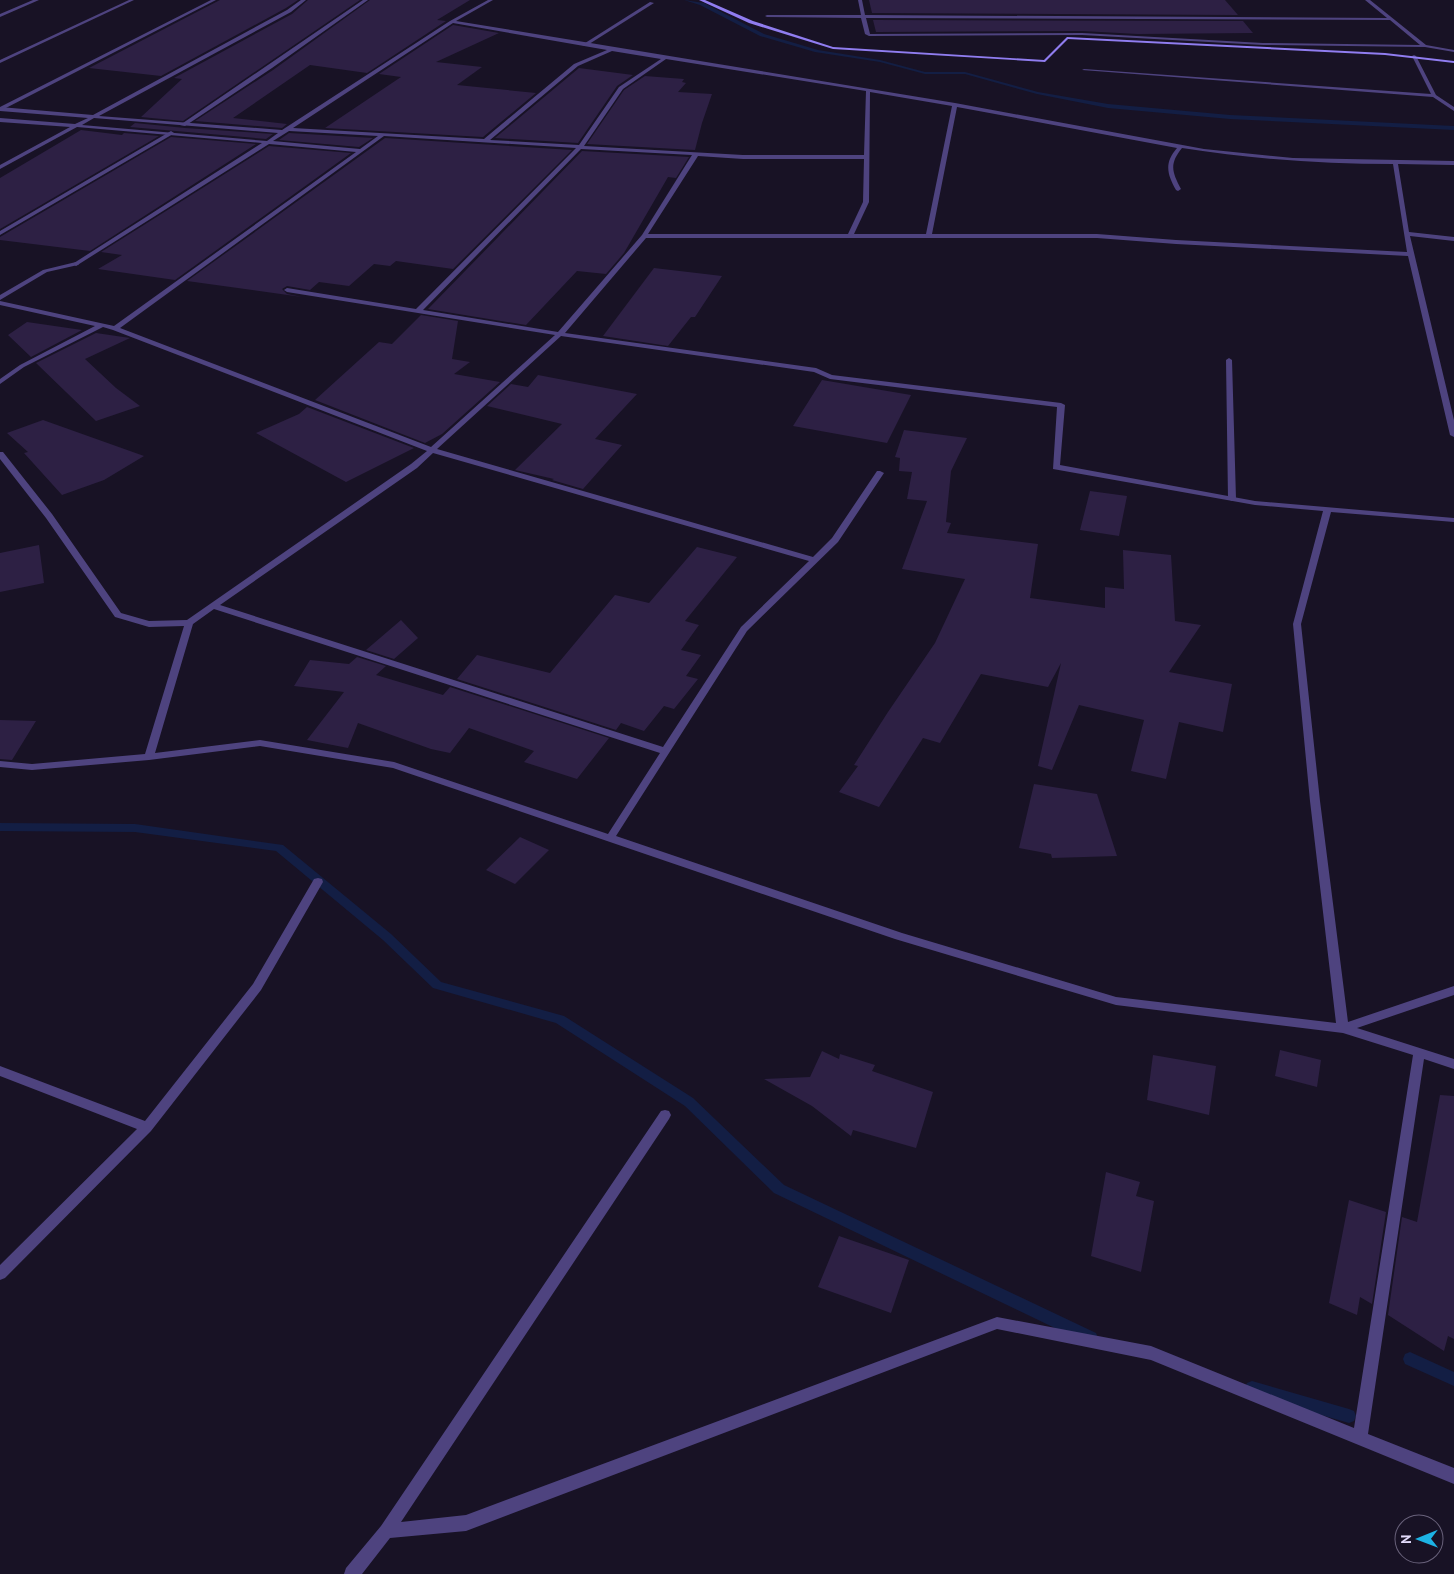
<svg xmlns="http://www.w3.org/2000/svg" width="1454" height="1574" viewBox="0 0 1454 1574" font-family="'PT Sans',sans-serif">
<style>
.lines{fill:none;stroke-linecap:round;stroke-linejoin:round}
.stream{fill:#131e44;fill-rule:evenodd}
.building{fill:#2d2044}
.lane{fill:#4e437f;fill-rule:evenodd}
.street{fill:#4e437f;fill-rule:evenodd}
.secondary{fill:#907df0;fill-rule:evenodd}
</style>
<rect width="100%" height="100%" fill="#181225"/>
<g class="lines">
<path class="stream" d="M684,0L704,3L764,34L818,50L880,60L925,72H965L1038,92L1108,104L1230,115L1454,126V130L1230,119L1108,108L1037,94L965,74H925L880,62L815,52L760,36L700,5Z
M0,823L135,824L283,845L391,934L441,982L564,1016L693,1098L784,1185L1096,1333L1098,1338L1096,1343L1091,1345L1086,1343L774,1193L685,1106L556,1023L433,988L383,940L276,851L135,832L0,831Z
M1410,1352L1454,1372V1386L1405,1364L1403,1359L1405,1354Z
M1252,1381L1349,1409L1354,1411L1356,1416L1354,1421L1349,1423L1252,1395L1247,1393L1245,1388L1247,1383Z"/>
</g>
<path class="building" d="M220,0H298L286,8L161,76L89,68Z
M308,0H360L183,121L141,117L182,79L174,78L292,14Z
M370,0H470L437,20L446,21L367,73L310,65L233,118L287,124L282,128L195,121L273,70Z
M869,0H1225L1238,15L872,13Z
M873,20L1243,21L1253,33L1138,34L1082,31L876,32Z
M453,25L499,33L436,62L482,67L457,85L536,93L483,137L325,128L401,77L379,74Z
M579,68L633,75L617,86L578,143L495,138Z
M645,76L684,79L682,82L686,83L678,92L712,94L702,123L695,150L587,144L624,90Z
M135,123L185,128L273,134L266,139L130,127Z
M81,130L122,135L124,133L159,136L0,229V178Z
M289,133L373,138L359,147L279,140Z
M171,137L256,144L90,251L0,240V237Z
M385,138L572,150L453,269L396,261L390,266L374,264L349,286L319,282L310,290L287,286L282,289L287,294L302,297L187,281Z
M269,146L351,153L175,280L98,269L122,255L101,252Z
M582,151L689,157L676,178L668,177L624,253L606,274L577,271L526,325L428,309Z
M654,268L722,276L695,317H691L668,346L603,336Z
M421,315L458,321L452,359L470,362L454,374L500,382L442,434L425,443L315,400L379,342L392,344Z
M27,322L82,330L31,357L8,335Z
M96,333L130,338L85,359L116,388L140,406L96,421L36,363Z
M538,375L637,394L595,439L622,445L583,489L552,480L554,479L515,470L562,424L487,406L511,384L528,387Z
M822,380L911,395L887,443L793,426Z
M307,407L414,448L346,482L256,433L299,414Z
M43,420L144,456L104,480L62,495L24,453L28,452L7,433Z
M904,430L967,438L951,471L946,522L951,523L947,533L1038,544L1030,598L1105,608V587L1124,589L1123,550L1171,555L1175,621L1201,625L1169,672L1232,684L1223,732L1179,722L1166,779L1131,771L1144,720L1079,705L1052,770L1038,766L1061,663L1048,687L981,674L940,743L923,738L879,807L839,792L858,766L854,765L888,712L935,643L965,579L902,569L927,501L907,499L912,472L899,471L900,458L895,457Z
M1090,491L1127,496L1119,536L1080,530Z
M39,545L44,583L0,592V553Z
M697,547L737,557L685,621L699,625L681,650L701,655L686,676L698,679L674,709L664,706L644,731L621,723L616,730L457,679L477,655L550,673L615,595L649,603Z
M401,620L418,638L394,659L366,650Z
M357,657L386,666L376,675L443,695L450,687L609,738L577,779L524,762L534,751L469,728L450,753L431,749L358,723L348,748L307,740L344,692L294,686L310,660L349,664Z
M0,720L36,721L12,760L0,759Z
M1034,784L1097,794L1117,856L1052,858L1051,854L1019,848Z
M520,837L549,850L515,884L486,870Z
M1280,1050L1321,1060L1317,1087L1275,1076Z
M822,1051L839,1059L840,1054L875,1065L872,1071L933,1092L916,1148L853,1130L851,1136L812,1106L764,1079L810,1077Z
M1153,1055L1216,1066L1209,1115L1147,1100Z
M1440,1095L1454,1096V1339L1448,1336L1444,1351L1388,1315L1402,1217L1417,1222Z
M1106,1172L1140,1182L1136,1196L1154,1201L1141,1272L1091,1256Z
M1349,1200L1386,1212L1372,1304L1360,1297L1357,1315L1329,1303Z
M839,1236L909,1260L891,1313L818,1287Z"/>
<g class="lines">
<path class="lane" d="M33,0H39L0,17V14Z
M211,0H216L0,111V107Z
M363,0H368L272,68L185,126L180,125Z
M650,2L654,3L586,46L582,45Z
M171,131L174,133L173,134L0,235V231Z
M76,262L79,264L78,265L47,272L0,300V295L43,270Z
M1229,358L1232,360L1236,499L1232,501L1228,499L1226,360Z"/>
<path class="street" d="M129,0H134L0,63V60Z
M301,0H306L291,12L99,116L282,130L450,21L488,0H493L456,21L955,103L1204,149L1293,158L1454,161V165L1398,164L1409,232L1454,237V241L1410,236L1454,420V437L1450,435L1408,256L1176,244L1097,238H646L565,333L816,368L832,375L1061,403L1065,405L1060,465L1255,501L1454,518V522L1331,512L1301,624L1320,801L1348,1022L1454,986V995L1357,1028L1454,1059V1069L1424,1059L1368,1434L1454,1468V1484L1151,1360L997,1329L466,1531L390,1538L362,1574H344L346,1568L381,1526L661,1111L665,1110L669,1111L671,1115L669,1119L401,1522L466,1515L997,1317L1151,1346L1354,1428L1413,1055L1343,1033L1116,1005L895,939L393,768L260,746L149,760L32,770L0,767V761L32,764L145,754L184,626L149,627L115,617L46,518L0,459V452H3L52,514L121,613L149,621L187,620L411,464L427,451L113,330L103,327L24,367L0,384V379L20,365L95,326L0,305V301L114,326L356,152L269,144L76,266L73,264L74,263L262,143L77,127L0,169V165L70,127L0,122V118L75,124L88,118L0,111V107L93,115L287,10ZM453,23L607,50L574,64L484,139L293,128ZM612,51L661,59L619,87L579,145L490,140L578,66ZM666,59L866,91L864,155H743L584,146L623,89ZM870,92L952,106L926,234H854L869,202ZM957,107L1177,148C1164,163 1167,174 1176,190L1178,191L1181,189C1172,172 1169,164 1182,148C1252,159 1322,164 1393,164L1407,252L1176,240L1097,234H932ZM94,118L278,133L267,141L82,125ZM289,131L378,136L360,149L273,141ZM384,136L576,148L416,309L287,288L284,290L287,292L555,335L431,447L120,328ZM581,149L692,155L642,235L558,332L423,310ZM698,156L743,159H864L863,202L848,234H648ZM561,336L814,372L830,379L1057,407L1053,469L1255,505L1323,511L1293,624L1310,801L1336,1023L1116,997L902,933L616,836L747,631L838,542L884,473L880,471H877L832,538L813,557L437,449ZM433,453L809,561L741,627L663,747L220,605L417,468ZM214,609L660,753L608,834L394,762L260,740L155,753L193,624Z
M858,0H862L865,15L1387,18L1365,0H1370L1426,45L1454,50V52L1425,47L1263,45L1082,35L869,36L865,34L861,18L767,17L765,16L767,15H861ZM866,18L1390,20L1420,45L1263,43L1082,33L870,34Z
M1414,55L1416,56L1436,95L1454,107V111L1433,97L1082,70L1084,69L1431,94L1412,56Z
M318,878L322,879L323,882L261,990L151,1131L5,1278L0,1280V1265L137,1129L0,1076V1066L145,1121L253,984L314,879Z"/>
<path class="secondary" d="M699,0H705L753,21L833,47L1044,60L1067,37L1385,53L1454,61V63L1385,55L1068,39L1045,62L833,49L749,23Z"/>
</g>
<g transform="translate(1419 1539) rotate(269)"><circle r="24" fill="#181225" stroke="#69627b"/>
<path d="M0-4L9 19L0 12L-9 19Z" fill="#1db3e4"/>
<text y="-8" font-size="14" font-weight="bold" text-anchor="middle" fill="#e3dbfb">N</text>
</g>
</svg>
